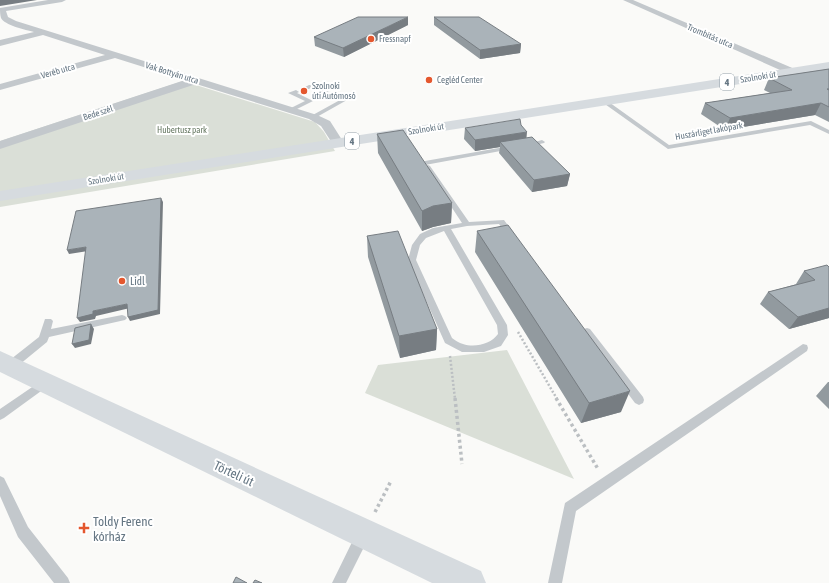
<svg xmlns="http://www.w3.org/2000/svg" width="829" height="583" viewBox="0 0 829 583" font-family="'Asap Condensed',sans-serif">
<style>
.green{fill:#dadfd7}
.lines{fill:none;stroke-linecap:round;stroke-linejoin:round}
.path-far1{stroke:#bbbfc2;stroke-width:2.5;stroke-dasharray:2 2;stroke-linecap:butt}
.path{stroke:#bbbfc2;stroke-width:3.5;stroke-dasharray:3 3;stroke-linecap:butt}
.lane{fill:#c3c8cc;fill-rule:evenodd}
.street{fill:#c3c8cc;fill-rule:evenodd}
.secondary{fill:#d6dbdf;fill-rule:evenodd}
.primary{fill:#d6dbdf;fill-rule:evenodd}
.wall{fill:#929a9f}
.shaded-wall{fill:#777d82}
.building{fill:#aab3b9;stroke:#777d82}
.poi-dot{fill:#e4572e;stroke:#fff;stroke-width:1.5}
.labels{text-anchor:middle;stroke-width:4;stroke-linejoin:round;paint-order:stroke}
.far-street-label{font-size:9px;fill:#657683;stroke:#fff}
.far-poi-label{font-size:9px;fill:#657683;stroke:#fff;text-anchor:start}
.far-park-label{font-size:9px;fill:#687a64;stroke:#fff}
.shield{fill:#fff;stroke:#939fa8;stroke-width:1}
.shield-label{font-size:10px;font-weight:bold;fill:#657683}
.poi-label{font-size:11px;fill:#657683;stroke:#fff;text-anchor:start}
.near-street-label{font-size:13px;fill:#657683;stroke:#fff}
.near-poi-label{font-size:13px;fill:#657683;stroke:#fff;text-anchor:start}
</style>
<rect width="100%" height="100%" fill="#fafaf8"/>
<path class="green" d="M183,81L315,122L324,132L335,151L0,207V141Z
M507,350L574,479L365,393L378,365Z"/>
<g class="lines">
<path class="path-far1" d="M518,332L557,399
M450,356L455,399"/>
<path class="path" d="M455,398L462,464
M556,398L598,469
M375,512L391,481"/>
<path class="lane" d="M309,85H313L347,100L315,118H311V116L340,100L311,88L306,90L303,88Z
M296,90L299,92L297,93L313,101L293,111H289V109L305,101L288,93Z
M602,100H606L669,145L811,121L829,130V134L810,125L668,149L602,102Z
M542,140L545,142L544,143L527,147L524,145Z
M510,146L512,147V149L425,165L422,163L425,161Z
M428,165L430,166L469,222L504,220L515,235L514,237H508L499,224L467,226L451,229L507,325L508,335L501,346L484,352H462L445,343L408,260L412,245L420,234L433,228L462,223L425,167ZM444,231L497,325L498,334C491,344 475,348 463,344C459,343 455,340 452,338L416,260L420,245L426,238Z
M122,315L125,316L127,318L125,320L49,337L47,342L14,369L10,370L6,369L5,366L6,363L39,337L45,319H51L53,321L51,329Z
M587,328L590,329L643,397L644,400L643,403L639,405L635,403L584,335L582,332L584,329Z
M803,344L807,345L808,348L807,351L576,511L562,583H548L565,503Z
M44,379L48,380L49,383L48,386L4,418L0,420V409Z
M0,476L4,478L28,527L68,578L70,583H54L18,537L0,496Z
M362,530L367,532L369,537L346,583H332L357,532Z"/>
<path class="street" d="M48,0H66L62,2L6,11L8,17L16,21L317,115L330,121L344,143L342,146H334L321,126L309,119L196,84L0,149V141L185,80L115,58L0,90V84L105,55L43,35L0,46V40L34,32C26,30 4,25 1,18C0,15 0,11 0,8Z
M623,0H633L797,70L798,72L797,74H789Z"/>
<path class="secondary" d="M0,351L481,571L486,583H432L0,372Z"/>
<path class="primary" d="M829,62V70L0,201V191Z"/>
</g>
<path class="wall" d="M434,17L521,44L520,53L480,59L434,25Z
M408,25L344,57L315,46L314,37Z
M829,69V122L815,115L725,130L701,114L705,103L770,93L764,90L769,78Z
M521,125L526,138L570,174L567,186L532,192L499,153L500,147L475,151L464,139L465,128Z
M377,134L452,203L451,223L433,227L422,231L378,153Z
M477,231L621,412L581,423L475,252Z
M367,236L437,329L436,350L400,358L368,257Z
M829,267V318L789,329L760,304L768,292L797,284H796L804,271Z
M828,382H829V409L816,396Z"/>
<path class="shaded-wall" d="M0,0H37L0,6Z
M408,17V25L344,57L343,48Z
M521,44L520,53L480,59V50Z
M821,103L815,115L725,130L730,118Z
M527,132L526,143L500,142V147L475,151V140Z
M570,174L567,186L532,192L534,180Z
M161,198L163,202L160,314L130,321L128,317Z
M452,203L451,223L433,227L422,231V211L433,206Z
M86,247L88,251L69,254L67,250Z
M127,304L130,308L96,316L95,319L80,322L77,318L93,311Z
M829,308V318L789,329L798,317Z
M91,324L94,329L91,344L75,348L72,344Z
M437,329L436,350L400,358L399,336Z
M630,391L621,412L581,423L589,403Z"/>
<path class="building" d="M358,17H408L343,48L314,37Z
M434,17H479L521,44L480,50Z
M829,69V89H827L829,90V107L821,103L730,118L705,103L792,90L769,78Z
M520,119L521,125L527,132L475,140L465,128Z
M403,130L452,203L433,206L422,211L377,134Z
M532,137L570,174L534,180L500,142Z
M161,198L158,310L128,317L127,304L93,311V314L77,318L86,247L67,250L76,211Z
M508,225L630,391L589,403L477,231Z
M398,231L437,329L399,336L367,236Z
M827,265L829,267V308L798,317L768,292L815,280L804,271Z
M91,324L89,340L72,344L75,328Z
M236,577L247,583H233Z
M255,580L262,583H253Z"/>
<g class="poi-dot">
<circle cx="371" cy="39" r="4"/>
<circle cx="429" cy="80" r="4"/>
<circle cx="304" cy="91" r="4"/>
<circle cx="122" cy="281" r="4"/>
<path d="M82 522h4v4h4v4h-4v4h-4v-4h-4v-4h4z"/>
</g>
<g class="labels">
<g class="far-street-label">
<text transform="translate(710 36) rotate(23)" y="3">Trombitás utca</text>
<text transform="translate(58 71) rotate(-16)" y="3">Veréb utca</text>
<text transform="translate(172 73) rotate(17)" y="3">Vak Bottyán utca</text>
<text transform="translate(758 77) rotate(-9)" y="3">Szolnoki út</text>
<text transform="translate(98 113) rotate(-18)" y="3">Bede szél</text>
<text transform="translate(426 129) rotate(-9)" y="3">Szolnoki út</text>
<text transform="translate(709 131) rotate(-10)" y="3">Huszárliget lakópark</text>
<text transform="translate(106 179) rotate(-9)" y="3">Szolnoki út</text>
</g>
<g class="far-poi-label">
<text x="379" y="42">Fressnapf</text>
<text x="437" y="83">Cegléd Center</text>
<text x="312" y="89">Szolnoki<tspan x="312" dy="10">úti Autómosó</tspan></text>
</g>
<g class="far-park-label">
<text x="182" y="133">Hubertusz park</text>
</g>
<g class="shield">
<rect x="720" y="74" width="14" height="16" rx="3"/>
<rect x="345" y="133" width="14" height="16" rx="3"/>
</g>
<g class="shield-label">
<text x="727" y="86">4</text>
<text x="352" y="145">4</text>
</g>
<g class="poi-label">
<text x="130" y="285">Lidl</text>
</g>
<g class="near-street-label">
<text transform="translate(234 473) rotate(25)" y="5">Törteli út</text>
</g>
<g class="near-poi-label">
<text x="93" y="526">Toldy Ferenc<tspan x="93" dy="15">kórház</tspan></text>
</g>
</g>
</svg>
